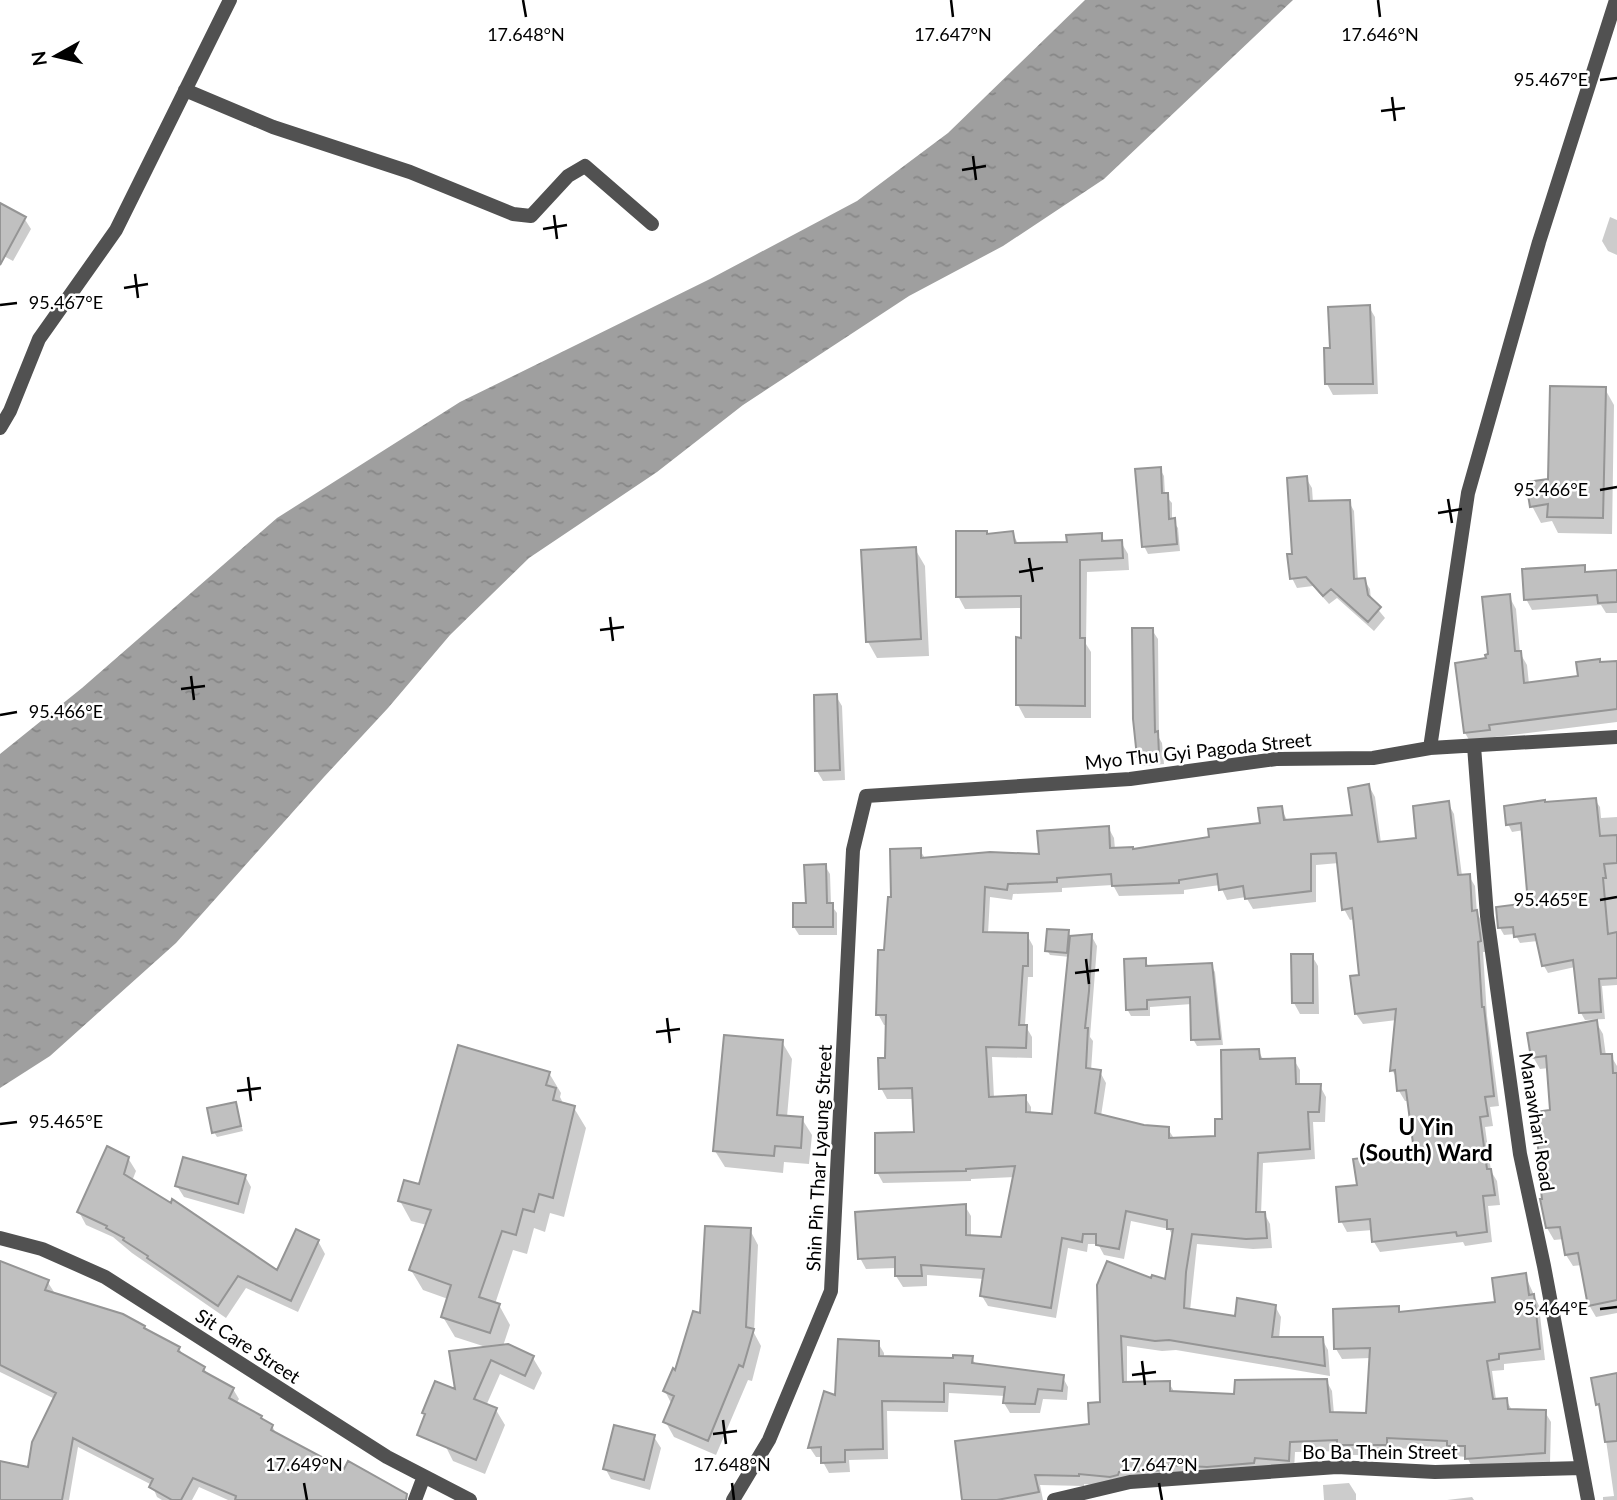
<svg xmlns="http://www.w3.org/2000/svg" width="1617" height="1500" viewBox="0 0 1617 1500" font-family="Lato,sans-serif">
<style>
.water{fill:url(#water-ripples)}
.shadow{fill:#0003}
.building{fill:#c0c0c0;stroke:#959595;stroke-width:2}
.lines{fill:none;stroke-linecap:round;stroke-linejoin:round}
.street{stroke:#515151;stroke-width:14}
.ticks{fill:none;stroke:#000;stroke-width:2.5}
.labels{text-anchor:middle;stroke-width:5;stroke-linejoin:round;paint-order:stroke}
.street-label{font-size:19px;fill:#000;stroke:#fff}
.quarter-label{font-size:23px;font-weight:bold;fill:#000;stroke:#fff}
.ticks-label{font-size:18px;text-anchor:middle;fill:#000;stroke:#fff;stroke-width:5;stroke-linejoin:round;paint-order:stroke}
</style>
<defs>
<pattern id="water-ripples" width="26" height="14" patternUnits="userSpaceOnUse" patternTransform="scale(1.75)"><rect width="26" height="14" fill="#9f9f9f"/><path d="M2 4q2-2 4 0t4 0M15 11q2-2 4 0t4 0" fill="none" stroke="#878787"/></pattern>
</defs>
<rect width="100%" height="100%" fill="#fff"/>
<path class="water" d="M1085,0H1293L1104,179L1003,246L909,296L743,405L657,472L529,558L450,635L388,708L324,777L176,943L50,1056L0,1088V754L82,688L277,518L460,402L710,279L857,201L948,133Z"/>
<path class="shadow" d="M0,205L24,218L31,229L13,261L0,254Z
M1610,217L1617,220V255L1608,251L1602,241Z
M1369,307L1375,317L1378,394L1333,395L1327,384L1332,350Z
M1605,389L1614,405L1612,534L1558,533L1552,521L1541,523L1532,506Z
M1160,469L1164,476L1165,495L1172,503V520L1178,528L1180,551L1148,554L1144,546Z
M1306,478L1312,488L1313,503L1349,502L1354,511L1358,581L1364,580L1370,589L1371,601L1385,618L1374,631L1337,598L1329,604L1313,586L1297,588L1292,578Z
M1012,533L1019,545L1068,543L1101,535L1105,542H1121L1128,554L1129,570L1087,572L1086,644L1091,652V718H1025L1018,705L1022,608L965,609L958,596L987,535Z
M915,549L925,566L929,656L877,658L868,642Z
M1584,567L1587,573L1617,572V613H1606L1601,605L1532,610L1526,599Z
M1509,596L1516,609L1520,653L1527,665L1529,684L1580,677L1601,664L1617,662V722L1495,737L1496,742L1472,745L1465,733Z
M1152,630L1158,639L1159,738L1162,743L1164,764L1144,766L1139,756Z
M836,696L842,706L845,780L823,781L817,771Z
M1369,786L1375,797L1381,843L1418,840L1448,803L1454,814L1462,876H1469L1475,886L1477,913L1482,922L1486,952H1483L1487,1016L1499,1106L1490,1107L1493,1126L1485,1127L1491,1171L1497,1181L1500,1205L1488,1206L1492,1242L1465,1246L1463,1242L1380,1252L1374,1242L1373,1230L1347,1232L1341,1221L1359,1187L1416,1152L1409,1101H1405L1399,1091L1398,1080L1392,1070L1397,1020L1363,1024L1356,1014L1361,977L1355,919L1350,920L1344,909L1339,863L1316,865V902L1253,909L1246,897L1227,900L1220,885L1184,890V894L1119,896L1113,885L1062,888V892L1013,894L1012,900L990,897L988,934L1027,935L1033,946V977H1028L1025,1025L1032,1037V1058L992,1057L994,1098L1025,1097L1031,1107V1114L1054,1116L1070,957L1050,955L1047,950L1068,932L1071,937L1091,935L1097,946L1090,1037L1093,1041L1091,1071L1100,1072L1106,1083L1101,1116L1143,1127L1168,1129L1175,1140L1217,1138L1258,1050L1264,1061L1294,1060L1300,1070V1086H1320L1326,1097L1325,1122H1313L1315,1159L1263,1163L1261,1214L1264,1213L1270,1224L1272,1248L1253,1249L1197,1244L1190,1311L1236,1318L1275,1306L1281,1317L1279,1339H1322L1328,1350L1330,1376L1176,1350L1162,1351L1127,1346V1384L1169,1383L1175,1393L1235,1396L1326,1380L1332,1391L1334,1414L1368,1415L1371,1358L1342,1359L1336,1349L1398,1308L1401,1313L1497,1304L1525,1275L1539,1306L1545,1360L1504,1364V1370L1492,1371L1496,1400H1506L1512,1410L1545,1412L1551,1422L1550,1463L1473,1469L1467,1457L1455,1456L1452,1451L1393,1448L1392,1455H1345L1343,1451L1295,1452L1294,1471L1116,1487L1084,1484V1486L1040,1485L1043,1500H964L1091,1425L1102,1404L1099,1285L1152,1280L1167,1282L1173,1236L1169,1229L1131,1221L1124,1259L1104,1255L1098,1244H1088L1087,1252L1068,1248L1056,1318L988,1306L982,1296L984,1279L927,1275V1286L903,1287L896,1276V1268L866,1269L860,1258L965,1206L971,1216V1237L1002,1239L1015,1177L971,1179V1181L883,1183L877,1172L916,1134L914,1099H887L881,1088L887,1060L888,1025H884L878,1014L892,899L920,850L926,860L1040,856L1108,827L1114,838L1115,849L1133,851L1211,839L1262,824L1281,808L1288,822L1354,816Z
M1595,800L1600,807L1601,818L1617,817V985L1602,986L1605,1019L1585,1020L1581,1013L1575,967L1548,973L1544,966L1538,941L1520,943L1515,934L1504,935L1500,928L1530,904L1524,830L1512,832L1508,824L1545,804Z
M825,866L830,874L831,905L837,913V935H799L794,927L807,905Z
M1312,956L1318,966L1319,1014H1300L1294,1003Z
M1145,960L1149,967L1211,965L1215,972L1223,1045L1197,1046L1193,1039L1192,1004L1150,1007V1016H1131L1127,1009Z
M1596,1022L1603,1034L1606,1056H1611L1617,1066V1313L1596,1317L1589,1305L1582,1265L1573,1266L1566,1255L1564,1239L1554,1240L1547,1228L1544,1201L1552,1111L1549,1068L1540,1069L1533,1057Z
M782,1042L792,1059L787,1117L802,1119L812,1135L809,1164L784,1162L783,1173L725,1167L715,1151Z
M549,1073L561,1093L560,1097L564,1105L574,1108L586,1128L564,1217L550,1213L545,1232L534,1228L527,1254L513,1250L495,1304L499,1305L510,1325L503,1346L533,1358L542,1373L534,1390L500,1374L486,1406L496,1410L505,1425L485,1474L453,1461L445,1445L489,1348L455,1337L443,1317L448,1299L423,1290L411,1270L427,1225L411,1221L400,1201L421,1186Z
M235,1104L243,1131L217,1137L214,1132Z
M128,1158L136,1171L132,1181L277,1273L318,1241L325,1254L298,1312L246,1288L226,1318L132,1253L113,1237L86,1225L79,1212Z
M245,1176L251,1187L244,1214L184,1197L177,1186Z
M750,1230L758,1245L754,1333L761,1346L752,1381L748,1380L716,1455L674,1437L665,1421L672,1405L665,1391L676,1372L702,1315Z
M0,1263L47,1281L54,1292L52,1295L144,1327L146,1331L179,1348L184,1357L204,1368L208,1376L233,1389L239,1399L236,1404L261,1417L263,1422L272,1426L277,1435L400,1500H228L199,1487L192,1500H162L157,1497L152,1485L78,1447L69,1500L0,1499V1463L29,1470L55,1399L0,1372Z
M878,1343L884,1353V1358L955,1360L972,1358L976,1365L1062,1376L1068,1387L1067,1400L1043,1399L1040,1413H1010L1004,1403L1005,1396L949,1393L948,1412L887,1411L888,1459L849,1460L850,1472L829,1473L823,1462V1457H816L810,1448L837,1397Z
M1617,1375V1500H1603V1497L1614,1496L1602,1412L1598,1404Z
M654,1437L661,1448L650,1490L611,1479L605,1468Z
M1349,1483L1356,1494V1500H1324L1323,1485Z
M1472,1497L1474,1500H1447Z"/>
<path class="building" d="M0,203L26,217L0,265Z
M1370,305L1373,384H1325L1324,348H1330L1328,307Z
M1550,386L1606,387L1603,518L1547,517L1548,504L1530,507L1526,482L1548,479Z
M1161,467L1162,493H1168L1169,519L1175,518L1177,544L1142,547L1135,469Z
M1307,476L1309,501L1350,500L1354,579L1365,578L1368,595L1381,607L1368,622L1331,589L1323,596L1306,577L1290,579L1287,554H1292L1287,478Z
M956,531H987V534L1013,531L1015,543L1067,542L1066,535L1102,533V541L1122,540L1123,558L1080,560V638H1085V706L1016,705V637L1021,638V596L956,597Z
M916,547L921,639L866,642L861,550Z
M1585,565V572L1617,570V602L1598,603L1597,595L1524,600L1522,569Z
M1510,594L1515,651H1521L1524,683L1578,676L1576,662L1600,659V662L1617,661V709L1489,725L1490,730L1464,733L1455,663L1486,658L1485,655L1488,654L1482,597Z
M1132,628H1153L1155,732L1158,731L1159,755L1137,757L1133,719Z
M837,694L840,770L815,771L814,695Z
M1369,784L1378,842L1416,838L1413,806L1449,801L1458,875L1470,874L1472,911L1477,910L1481,941L1478,942L1482,1007H1484L1494,1096L1485,1097L1488,1116L1480,1117L1487,1169H1491L1495,1195L1483,1196L1487,1232L1457,1236L1456,1232L1372,1242L1370,1219L1339,1222L1336,1187L1357,1185L1353,1159L1414,1151L1406,1090L1397,1091L1395,1070L1390,1071L1396,1009L1355,1014L1350,976L1359,975L1352,908L1342,910L1336,853L1311,854V891L1245,899L1243,886L1219,890L1217,874L1179,880V883L1112,886L1111,874L1057,878V882L1008,884L1007,890L985,887L983,932L1028,933V966H1023L1019,1025H1027L1026,1048L986,1047L989,1097L1026,1095V1112L1052,1114L1070,936L1092,934L1089,991L1085,1028H1088L1086,1068L1101,1070L1095,1113L1144,1125L1169,1127V1138L1215,1136V1119H1222L1221,1050L1259,1049L1260,1059L1295,1058L1296,1084H1321L1319,1112H1308L1310,1149L1258,1153L1256,1212H1265L1267,1238L1246,1239L1192,1234L1186,1272L1184,1308L1235,1316L1237,1298L1276,1305L1272,1337H1323L1325,1366L1169,1340L1155,1341L1121,1336L1123,1382L1170,1381V1391L1234,1394L1235,1380L1327,1379L1330,1412L1366,1413L1370,1348L1334,1349L1333,1309L1399,1306V1312L1495,1302L1492,1278L1526,1273L1529,1295L1534,1294L1540,1349L1499,1354V1359L1487,1361L1493,1399L1507,1398L1508,1409L1546,1410L1545,1453L1465,1459V1446H1447V1441L1387,1438V1445H1337V1440L1290,1442L1289,1461L1255,1458L1254,1463L1207,1467L1169,1465V1470L1119,1472L1118,1475L1110,1477L1079,1474V1476L1035,1475L1039,1492L997,1500H962L955,1441L1089,1424L1088,1403L1100,1402L1097,1285L1107,1261L1151,1278L1152,1275L1165,1279L1173,1229H1167V1220L1126,1211L1119,1249L1096,1245V1234H1083L1082,1242L1062,1238L1051,1308L980,1296L984,1269L921,1265L922,1276H895V1257L858,1259L855,1212L966,1204V1235L1001,1237L1015,1166L966,1169V1171L875,1173V1133L914,1132L912,1088L879,1089L878,1058H885L886,1015H876L878,950H884L888,897H891L890,849L921,848V858L990,852L1039,854L1037,831L1109,826L1110,848L1133,847V849L1209,837L1208,829L1260,823L1258,808L1282,806L1284,820L1352,815L1348,788Z
M1596,798L1600,836L1617,835V863L1604,864L1606,878H1603L1608,934L1617,932V978L1599,979L1601,1012L1579,1013L1573,960L1542,966L1535,934L1514,937L1513,927L1498,928L1496,907L1528,903L1521,823L1506,825L1504,806L1545,800V802Z
M826,864L827,903H833V927H793V903H806L804,865Z
M1047,929L1069,930L1067,953L1045,951Z
M1291,954H1313V1003H1292Z
M1146,958V966L1212,963L1220,1039L1191,1040L1190,997L1147,1000V1009L1126,1010L1124,959Z
M1597,1020L1601,1054H1612L1613,1073H1617V1300L1588,1306L1578,1253L1565,1255L1560,1227L1546,1228L1540,1199H1542L1538,1166L1540,1165L1534,1112L1550,1110L1546,1056L1531,1058L1527,1033Z
M724,1035L783,1040L777,1115L803,1117L801,1148L775,1146L774,1156L713,1151Z
M458,1045L550,1072L546,1085L556,1088L553,1100L575,1106L553,1198L539,1194L534,1212L523,1209L516,1235L502,1231L479,1297L500,1304L490,1333L441,1317L451,1285L409,1270L431,1210L398,1201L404,1180L419,1184Z
M236,1102L241,1126L212,1133L207,1108Z
M107,1146L129,1157L124,1174L171,1203L172,1199L277,1270L296,1229L319,1240L291,1301L238,1276L218,1306L147,1258L148,1256L123,1240L124,1238L106,1228L107,1226L77,1212Z
M183,1157L246,1175L238,1204L175,1186Z
M705,1226L751,1228L746,1327L754,1329L743,1367L739,1365L708,1441L663,1422L674,1396L663,1391L673,1368L675,1370L693,1311L700,1313Z
M0,1261L49,1280L45,1290L123,1314L145,1326L144,1328L180,1347L178,1351L205,1367L203,1371L234,1388L229,1398L262,1416L261,1418L273,1425L271,1430L344,1469L348,1461L407,1494L406,1500H235L236,1496L193,1478L181,1500H172L149,1487L153,1479L73,1438L62,1500H0V1461L28,1467L32,1442L56,1393L0,1365Z
M838,1339L879,1341V1356L953,1358V1355L973,1356L972,1363L1064,1375L1062,1391L1038,1389L1035,1404L1003,1403L1005,1387L944,1383V1402L882,1401L883,1449L845,1450V1462L821,1463V1447L808,1448L824,1391L835,1395Z
M508,1344L534,1356L525,1376L491,1360L474,1399L497,1408L476,1460L417,1435L425,1414L422,1413L435,1381L455,1389L449,1351Z
M1617,1373V1441L1605,1442L1599,1404L1596,1405L1591,1378Z
M614,1425L655,1435L644,1480L603,1469Z"/>
<g class="lines">
<path class="street" d="M185,90L273,127L410,172L513,214L531,216L568,176L585,166L652,224
M0,428L10,411L39,339L116,230L230,0
M1474,746L1487,916L1520,1154L1544,1266L1588,1500
M1430,748L1468,493L1539,242L1616,0
M0,1238L42,1249L105,1277L387,1457L470,1500
M415,1500L424,1476
M733,1500L769,1440L831,1291L853,850L866,796L1130,779L1276,759L1373,758L1430,748L1617,737
M1054,1500L1130,1482L1337,1467L1435,1472L1582,1468"/>
</g>
<path class="ticks" d="M523,0L526,17M951,0L953,17M1378,0L1380,17M1600,80L1617,78M1392,97L1395,121M1381,111L1405,108M973,156L976,180M962,170L986,166M554,215L557,239M543,229L567,225M135,274L138,298M124,288L148,284M0,305L17,303M1600,490L1617,487M1448,499L1452,523M1438,513L1462,509M1029,558L1033,582M1019,572L1043,568M610,617L613,641M600,630L624,627M191,676L194,700M181,689L205,686M0,715L17,712M1600,900L1617,897M1086,959L1089,984M1075,973L1099,970M667,1018L670,1043M656,1032L680,1029M248,1077L251,1101M237,1091L261,1088M0,1124L17,1122M1600,1309L1617,1307M1142,1361L1145,1385M1132,1375L1156,1372M723,1420L726,1444M713,1434L737,1431M304,1483L307,1500M732,1483L734,1500M1159,1483L1162,1500"/>
<g class="labels">
<g class="street-label">
<text transform="translate(1198 751) rotate(-6)" y="7">Myo Thu Gyi Pagoda Street</text>
<text transform="translate(1537 1122) rotate(81)" y="7">Manawhari Road</text>
<text transform="translate(819 1158) rotate(-87)" y="7">Shin Pin Thar Lyaung Street</text>
<text transform="translate(248 1346) rotate(33)" y="7">Sit Care Street</text>
<text x="1380" y="1459">Bo Ba Thein Street</text>
</g>
<g class="quarter-label">
<text x="1426" y="1135">U Yin<tspan x="1426" dy="26">(South) Ward</tspan></text>
</g>
</g>
<g class="ticks-label">
<text x="526" y="41">17.648°N</text>
<text x="953" y="41">17.647°N</text>
<text x="1380" y="41">17.646°N</text>
<text x="1551" y="86">95.467°E</text>
<text x="66" y="309">95.467°E</text>
<text x="1551" y="496">95.466°E</text>
<text x="66" y="718">95.466°E</text>
<text x="1551" y="906">95.465°E</text>
<text x="66" y="1128">95.465°E</text>
<text x="1551" y="1315">95.464°E</text>
<text x="304" y="1471">17.649°N</text>
<text x="732" y="1471">17.648°N</text>
<text x="1159" y="1471">17.647°N</text>
</g>
<g transform="translate(56 56) rotate(262)" stroke="#ffffff" stroke-width="5" paint-order="stroke">
<path d="M0-5L12 26L0 18L-12 26Z" fill="#000000"/>
<text y="-10" font-size="19" font-weight="bold" text-anchor="middle" fill="#000000">N</text>
</g>
</svg>
